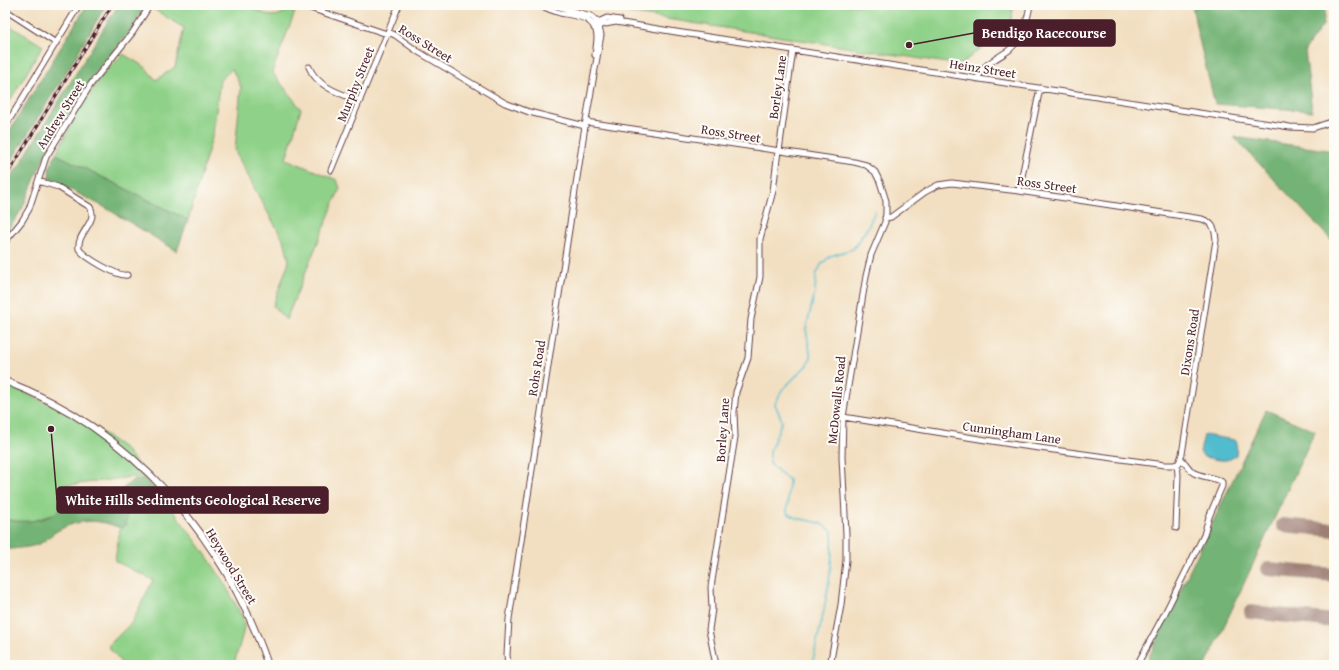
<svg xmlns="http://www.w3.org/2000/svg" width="1339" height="670" viewBox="0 0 1339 670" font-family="'Gentium Book Plus',serif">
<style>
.green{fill:#8fd188;stroke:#6c785a}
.forest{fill:#73b374;stroke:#5e6950}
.water{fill:#51bccd;stroke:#4e6e7c}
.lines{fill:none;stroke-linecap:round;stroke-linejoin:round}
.stream{stroke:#51bccd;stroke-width:1.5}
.taxiway{stroke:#9e7f76;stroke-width:14}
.minor-casing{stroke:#633c42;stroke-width:7}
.major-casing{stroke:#633c42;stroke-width:8}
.minor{stroke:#fff;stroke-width:5}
.major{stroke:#fff;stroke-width:6}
.rail-casing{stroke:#4a1f2b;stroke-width:3}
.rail{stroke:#fdfcf7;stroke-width:1.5;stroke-dasharray:4.5;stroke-linecap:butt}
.labels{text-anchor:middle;stroke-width:4;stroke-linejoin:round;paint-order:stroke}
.street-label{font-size:13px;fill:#4a1f2b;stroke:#fdfcf7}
.leader{fill:none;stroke:#4a1f2b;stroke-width:1.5}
.callout-dot{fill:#4a1f2b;stroke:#fdfcf7;stroke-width:1.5}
.callout{fill:#4a1f2b;stroke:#4a1f2b;stroke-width:1.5}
.callout-label{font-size:14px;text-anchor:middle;font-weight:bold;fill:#fff}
</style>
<rect width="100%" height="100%" fill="#fdfcf7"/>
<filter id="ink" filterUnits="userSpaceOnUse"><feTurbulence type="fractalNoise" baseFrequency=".025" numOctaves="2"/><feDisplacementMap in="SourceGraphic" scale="8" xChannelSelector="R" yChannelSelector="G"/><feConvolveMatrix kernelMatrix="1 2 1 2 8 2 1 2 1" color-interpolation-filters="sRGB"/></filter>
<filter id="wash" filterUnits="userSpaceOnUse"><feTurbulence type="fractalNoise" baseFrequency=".012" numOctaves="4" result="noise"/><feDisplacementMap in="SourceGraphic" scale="16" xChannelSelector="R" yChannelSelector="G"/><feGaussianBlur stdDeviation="0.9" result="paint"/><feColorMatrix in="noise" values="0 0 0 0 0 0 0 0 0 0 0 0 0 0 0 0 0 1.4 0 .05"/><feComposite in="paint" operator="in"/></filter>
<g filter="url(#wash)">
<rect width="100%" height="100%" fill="#f2dfc1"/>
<path class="green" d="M153,5H243L271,16L279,15L286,11L295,12L272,72L301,109L286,159L337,180L340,188L286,320L273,306L289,261L285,243L258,195L235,151L241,87L232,69L220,80L213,134L188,220L56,154L78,111L103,74L123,54L145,67L156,80L175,67L184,28L152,8Z
M578,5H1014L1010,25L960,65Z
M10,26L43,46L9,102L5,99V33Z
M5,382L37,399L69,410L124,448L147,475L62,486L70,492V495L68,500L54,514L32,521L19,522L5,519Z
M156,493L160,494C187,529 215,563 235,603C238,609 243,617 244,623C245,632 236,654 234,665H123L108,646L132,622L153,580L115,561L120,528L124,526L127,518L126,512C135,494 135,504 147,499C150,497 152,495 156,493Z"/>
<path class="forest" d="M87,5H106L70,66L5,171V138Z
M118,5H146L128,34L98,69L78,99L43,159L22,209L5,235V186L22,161Z
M1192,5H1326L1323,25L1305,50L1312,111L1215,104L1197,31Z
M1234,137L1334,151V243Z
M56,154L188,220L177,251L106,208L50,179L49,169Z
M1266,410L1315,431L1206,665H1145Z
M144,478L160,494L156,493L147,499L136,500L132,502L126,512L127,524L120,528C98,518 75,519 54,533C49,536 45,542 39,544C30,548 15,548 5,550V519C20,523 40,522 54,514C57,512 60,508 63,505C67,501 70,498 70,492H87L91,496L100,498L111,492H118L125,487L134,479Z"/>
<path class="water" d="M1204,435L1235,440L1237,442L1236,455C1227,464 1215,459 1204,457L1200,452Z"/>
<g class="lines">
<path class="stream" d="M812,665C821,621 834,576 832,531L820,523L796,518L787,513L789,480L770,464V451L782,421L775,404L782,390L807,365L811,358L806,329L815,292L816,275L821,265L830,256L853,249L868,227L875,211"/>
<path class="taxiway" d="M1283,525L1334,530
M1268,569L1334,575
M1251,612L1334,621"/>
</g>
</g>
<g filter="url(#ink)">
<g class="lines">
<g class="minor-casing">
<path id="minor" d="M301,5L387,34
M539,5C546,8 553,11 560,13C575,16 595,16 597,36C597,42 596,49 595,55
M5,10L56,43
M596,23L607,18L620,20
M594,28L605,24L616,22L676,32L1290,127L1313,128L1334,121
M388,32L395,35L417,51L505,103L529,112L585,126
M309,67C317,87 341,94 360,101
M978,79C980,65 999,58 1009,50C1023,38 1027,22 1030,5
M586,122L854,162L866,165L875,172L880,182L886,201V213L885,222L871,255L866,276L843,417L842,457L846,534V560L841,605L830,665
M5,127L79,5
M779,151L793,50
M331,170L399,5
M38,181L58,187L90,207C99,221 76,234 79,249C84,257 118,277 127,275
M1019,191L1040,88
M5,242L22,221L29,209L46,157L91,84L133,32L150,5
M843,417L1017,445L1165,465H1174L1179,463L1182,454L1216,240C1215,228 1213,223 1202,219L1019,191L952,183L938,185L925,192L891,217L885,218
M1176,528L1178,475L1177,464
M508,665L507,655L509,619L585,126L601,35L597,21L591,16L553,5
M716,665L709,630L712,609L711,587L735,437L734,412L736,392L748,358L751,319L760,277V239L773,191L778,151
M1137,665L1165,613L1204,535L1209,517L1222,486V482C1213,477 1203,477 1194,473C1189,470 1186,463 1181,459"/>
</g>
<g class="major-casing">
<path id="major" d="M5,381C132,429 225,538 268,665"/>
</g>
<use href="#minor" class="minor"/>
<use href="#major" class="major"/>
<g class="rail-casing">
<path id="rail" d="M5,178L112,5"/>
</g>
<use href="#rail" class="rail"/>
</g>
</g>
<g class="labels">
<g class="street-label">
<text transform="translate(426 43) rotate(32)" y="5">Ross Street</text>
<text transform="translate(983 68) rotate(9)" y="5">Heinz Street</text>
<text transform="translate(355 84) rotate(-68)" y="5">Murphy Street</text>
<text transform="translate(777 87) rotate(-82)" y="5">Borley Lane</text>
<text transform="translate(60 114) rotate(-58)" y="5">Andrew Street</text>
<text transform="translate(731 133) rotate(9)" y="5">Ross Street</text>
<text transform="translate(1047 184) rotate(8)" y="5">Ross Street</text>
<text transform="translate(1189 342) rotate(-81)" y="5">Dixons Road</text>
<text transform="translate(536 368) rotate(-81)" y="5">Rohs Road</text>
<text transform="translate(836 400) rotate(-84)" y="5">McDowalls Road</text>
<text transform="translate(722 430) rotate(-86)" y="5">Borley Lane</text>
<text transform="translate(1012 432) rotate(8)" y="5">Cunningham Lane</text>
<text transform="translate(232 566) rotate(59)" y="5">Heywood Street</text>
</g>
</g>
<path class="leader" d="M909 45L974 33M51 429L57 500"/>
<g class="callout-dot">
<circle cx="909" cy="45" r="4"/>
<circle cx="51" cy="429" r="4"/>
</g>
<g class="callout">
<rect x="974" y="20" width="141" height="26" rx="4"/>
<rect x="57" y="487" width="271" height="26" rx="4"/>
</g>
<g class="callout-label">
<text x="1044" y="38">Bendigo Racecourse</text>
<text x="193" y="505">White Hills Sediments Geological Reserve</text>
</g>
<rect width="1339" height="670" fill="none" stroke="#fdfcf7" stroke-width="20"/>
</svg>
